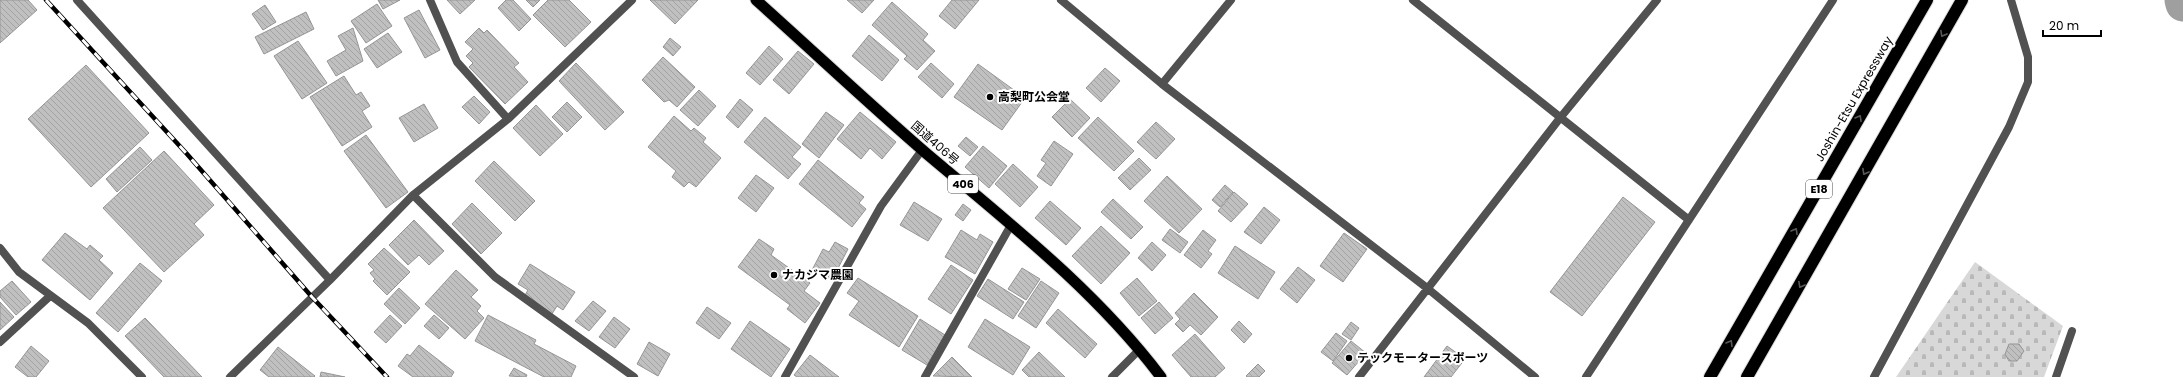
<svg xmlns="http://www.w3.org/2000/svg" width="2183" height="377" viewBox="0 0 2183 377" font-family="Poppins,'Noto Sans JP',sans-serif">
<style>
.cemetery{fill:url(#cemetery-stones)}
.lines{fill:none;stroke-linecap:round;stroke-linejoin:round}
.river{stroke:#9f9f9f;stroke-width:35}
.building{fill:url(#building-back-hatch);stroke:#959595}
.trunk-casing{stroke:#dbdbdb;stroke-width:13}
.motorway-casing{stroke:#dbdbdb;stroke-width:14}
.minor{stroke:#515151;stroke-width:8}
.trunk{stroke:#000;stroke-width:11}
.motorway{stroke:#000;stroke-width:12}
.rail-casing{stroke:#000;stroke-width:4.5}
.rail{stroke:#fff;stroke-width:3;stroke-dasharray:9;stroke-linecap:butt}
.oneway{stroke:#595959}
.poi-dot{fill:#000;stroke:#fff;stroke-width:1.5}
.labels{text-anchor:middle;stroke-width:4;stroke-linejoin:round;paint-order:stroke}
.shield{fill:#fff;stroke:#4c4c4c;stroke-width:1}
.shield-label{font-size:11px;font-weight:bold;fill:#000}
.poi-label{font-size:12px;font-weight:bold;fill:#000;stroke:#fff;text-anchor:start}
.street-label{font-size:12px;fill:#000;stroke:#fff}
</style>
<defs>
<pattern id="cemetery-stones" width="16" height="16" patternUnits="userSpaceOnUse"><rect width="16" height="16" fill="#d8d8d8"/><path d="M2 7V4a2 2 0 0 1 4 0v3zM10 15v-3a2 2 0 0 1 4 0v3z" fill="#b8b8b8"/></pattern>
<pattern id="building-back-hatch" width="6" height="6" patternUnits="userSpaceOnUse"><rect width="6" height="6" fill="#c0c0c0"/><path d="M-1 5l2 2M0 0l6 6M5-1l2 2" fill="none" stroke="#a3a3a3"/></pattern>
</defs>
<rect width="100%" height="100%" fill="#fff"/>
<path class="cemetery" d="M1975,262L2063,326L2044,377H1896Z"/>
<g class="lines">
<path class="river" d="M2182,0L2183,4"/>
</g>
<path class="building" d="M0,0H28L37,10L0,43Z
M378,0H400L383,9Z
M447,0H475L460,14Z
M506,0H513L531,19L519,31L498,8Z
M526,0H540L533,7Z
M548,0H569L591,22L565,47L533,15Z
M650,0H698L675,24Z
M847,0H874L862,13Z
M952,0H979L955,29L939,16Z
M892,2L928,34L923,40L935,51L917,70L904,59L907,56L872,25Z
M377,4L392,26L366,43L351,21Z
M265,5L276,22L263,30L252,14Z
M419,10L440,50L425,58L404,18Z
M306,12L314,29L264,54L255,37Z
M353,28L363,61L336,76L327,61L346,50L338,36Z
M479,28L484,33L487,30L519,63L514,67L528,82L505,104L469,67L473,63L466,56L473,49L465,42Z
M388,33L402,52L377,68L364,49Z
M869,35L899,60L882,81L852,56Z
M670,38L681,47L673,56L663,47Z
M298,41L327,83L302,99L274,56Z
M769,46L783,59L760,85L746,73Z
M798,51L814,64L789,94L773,80Z
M663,57L695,87L677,107L669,100L664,102L642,80Z
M576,63L624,112L605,130L559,81Z
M931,63L954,84L942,98L918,77Z
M978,64L1025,98L1002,130L954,97Z
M86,65L149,133L91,187L28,119Z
M1105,68L1120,81L1101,102L1086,88Z
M344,76L356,95L361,92L370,106L362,111L372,127L342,146L310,97Z
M699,90L716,106L698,126L680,110Z
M474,96L490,112L479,124L462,107Z
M740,99L753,110L738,128L726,117Z
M1070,99L1090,118L1072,137L1052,117Z
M567,102L582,117L567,132L552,117Z
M424,104L438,128L414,142L399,118Z
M536,105L563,134L540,156L513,128Z
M826,112L844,125L819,158L802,144Z
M860,112L896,142L882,159L870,148L861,159L837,139Z
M674,116L691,131L694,128L706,138L703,142L721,158L696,187L689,182L684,187L672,177L676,171L648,147Z
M765,117L801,147L792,157L801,164L788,179L744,142Z
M1098,117L1134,151L1114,171L1078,138Z
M1156,122L1175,139L1156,159L1137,142Z
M366,135L408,192L386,208L344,151Z
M966,137L978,147L970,156L958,146Z
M1054,141L1073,154L1051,186L1037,176L1046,163L1041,160Z
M983,146L1007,166L989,188L965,167Z
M140,147L152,160L117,192L106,179Z
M164,151L214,205L194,224L204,235L164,272L103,208Z
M1139,158L1151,170L1130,190L1118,178Z
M818,160L864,197L859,203L866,209L852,227L799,184Z
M494,161L535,201L515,221L475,181Z
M1013,164L1038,187L1020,207L995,184Z
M756,175L774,188L756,212L738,198Z
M1167,176L1202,209L1179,233L1144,201Z
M1225,185L1233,192L1220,207L1212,200Z
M1234,192L1248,204L1231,222L1218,211Z
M1623,197L1655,222L1582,316L1550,292Z
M1113,199L1143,227L1131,239L1101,212Z
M1050,201L1081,228L1066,245L1035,218Z
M914,202L942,219L928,241L900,225Z
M472,203L502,233L481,254L452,224Z
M963,204L971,210L963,221L955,215Z
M1264,207L1280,220L1261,244L1244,232Z
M414,220L444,251L429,265L419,255L408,265L389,245Z
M1101,226L1130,253L1101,284L1072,256Z
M1170,229L1188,242L1180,253L1162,240Z
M961,230L977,240L980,234L993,242L975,274L945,257Z
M1203,230L1216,240L1208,251L1212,254L1201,268L1184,255Z
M65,233L87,249L90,245L103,256L99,260L113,273L90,300L42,260Z
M1344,233L1367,249L1343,282L1320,266Z
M759,239L774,249L771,255L810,283L804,291L820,303L805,323L787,309L790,305L738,267Z
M835,242L848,249L832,280L812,270L823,249L829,252Z
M1152,242L1166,255L1152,271L1138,258Z
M1235,246L1275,272L1258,299L1218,273Z
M384,248L410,272L387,295L373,281L375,279L370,273L374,270L368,264Z
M140,263L162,281L118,332L96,313Z
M530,264L575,292L563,310L557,306L552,314L524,297L528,290L518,284Z
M951,265L973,280L951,314L928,299Z
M1298,267L1315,280L1297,303L1280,289Z
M1022,268L1040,279L1026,300L1008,289Z
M456,270L478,290L471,297L481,306L477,311L484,318L465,339L425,304Z
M858,278L918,316L899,347L849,315L859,301L847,293Z
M1137,278L1157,301L1139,316L1120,293Z
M988,279L1024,302L1013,319L977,296Z
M12,281L31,302L16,315L0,297V291Z
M1041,281L1059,293L1036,328L1018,316Z
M399,288L420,308L405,324L384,304Z
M1194,293L1218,317L1201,335L1190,325L1183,332L1175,324L1180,319L1175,313Z
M593,301L606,311L589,331L575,321Z
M0,302L14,317L0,330Z
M1159,302L1173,318L1155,334L1141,318Z
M707,307L731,323L719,339L696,323Z
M1058,309L1097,344L1085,358L1046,323Z
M390,315L402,326L386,343L374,332Z
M434,315L449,328L439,339L424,326Z
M488,315L536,340L534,344L576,366L571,377H544L475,341Z
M614,317L630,329L615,348L599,337Z
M145,318L202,377H164L125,336Z
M920,319L945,335L927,365L902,350Z
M985,319L1030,347L1013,375L968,347Z
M750,321L790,349L771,377L731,349Z
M1239,321L1252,334L1244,343L1231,330Z
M1351,322L1359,328L1351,340L1342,334Z
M1336,333L1347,341L1333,361L1321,352Z
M1195,334L1225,368L1215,377H1191L1172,355Z
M1351,341L1366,353L1347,375L1332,363Z
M649,342L670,354L658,376L637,364Z
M2009,344H2019L2024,351L2017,361H2009L2005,354Z
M419,345L454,372L451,377H413L398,366L407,354L410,356Z
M31,346L49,361L36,377H28L15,367Z
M1447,346L1465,359L1451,377H1424Z
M278,347L315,376L314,377H269L260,370Z
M1039,352L1065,377H1029L1022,370Z
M810,355L839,377H797L794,375Z
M952,357L972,377L933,376Z
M1258,364L1265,371L1259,377H1247L1246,376Z
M514,368L527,375L526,377L509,376Z
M321,372L345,377H320Z"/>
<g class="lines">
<g class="trunk-casing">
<path id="trunk" d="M756,0C813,51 869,104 927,154C1009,223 1096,291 1161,377"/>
</g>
<g class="motorway-casing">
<path id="motorway" d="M1710,377L1927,0
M1747,377L1962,0"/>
</g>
<path class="minor" d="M77,0L330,280
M430,0L457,62L508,119
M1061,0L1162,84L1427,288L1535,377
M1413,0L1689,220
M1162,84L1231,0
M413,195L495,277L634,377
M0,248L19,272L88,323L142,377
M0,342L50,296
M230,377L330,280L413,195L508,119L632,0
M785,377L881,206L922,150
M925,377L1011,225
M1112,377L1139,350
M1359,377L1560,118L1657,0
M1586,377L1833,0
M1874,377L2009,127L2028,82V57L2011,0
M2056,377L2072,331"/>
<use href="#trunk" class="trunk"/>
<use href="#motorway" class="motorway"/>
<g class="rail-casing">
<path id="rail" d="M46,0L187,154L312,297L387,377"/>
</g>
<use href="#rail" class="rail"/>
</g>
<defs><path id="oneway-chevron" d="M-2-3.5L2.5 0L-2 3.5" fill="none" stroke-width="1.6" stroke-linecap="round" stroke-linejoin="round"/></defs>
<g class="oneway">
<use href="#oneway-chevron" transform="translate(1943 34) rotate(119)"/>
<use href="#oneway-chevron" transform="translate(1859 118) rotate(-60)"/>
<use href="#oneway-chevron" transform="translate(1865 172) rotate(119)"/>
<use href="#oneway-chevron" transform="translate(1795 231) rotate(-60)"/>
<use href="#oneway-chevron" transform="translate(1801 285) rotate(119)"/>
<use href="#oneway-chevron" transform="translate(1730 343) rotate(-59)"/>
</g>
<g class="poi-dot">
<circle cx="990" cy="97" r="4"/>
<circle cx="774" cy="275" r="4"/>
<circle cx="1349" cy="358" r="4"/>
</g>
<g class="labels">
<g class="shield">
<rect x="948" y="175" width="30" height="18" rx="3"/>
<rect x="1806" y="180" width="26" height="18" rx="3"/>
</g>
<g class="shield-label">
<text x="963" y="188">406</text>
<text x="1819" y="193">E18</text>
</g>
<g class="poi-label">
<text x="998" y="101">高梨町公会堂</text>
<text x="782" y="279">ナカジマ農園</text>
<text x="1357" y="362">テックモータースポーツ</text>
</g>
<g class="street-label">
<text transform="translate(1854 99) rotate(-60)" y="4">Joshin-Etsu Expressway</text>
<text transform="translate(935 143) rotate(41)" y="4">国道406号</text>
</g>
</g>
<path d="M2043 30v6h58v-6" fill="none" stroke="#000000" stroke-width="2"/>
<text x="2049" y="30" font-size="12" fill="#000000" stroke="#ffffff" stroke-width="3" paint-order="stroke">20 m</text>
</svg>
